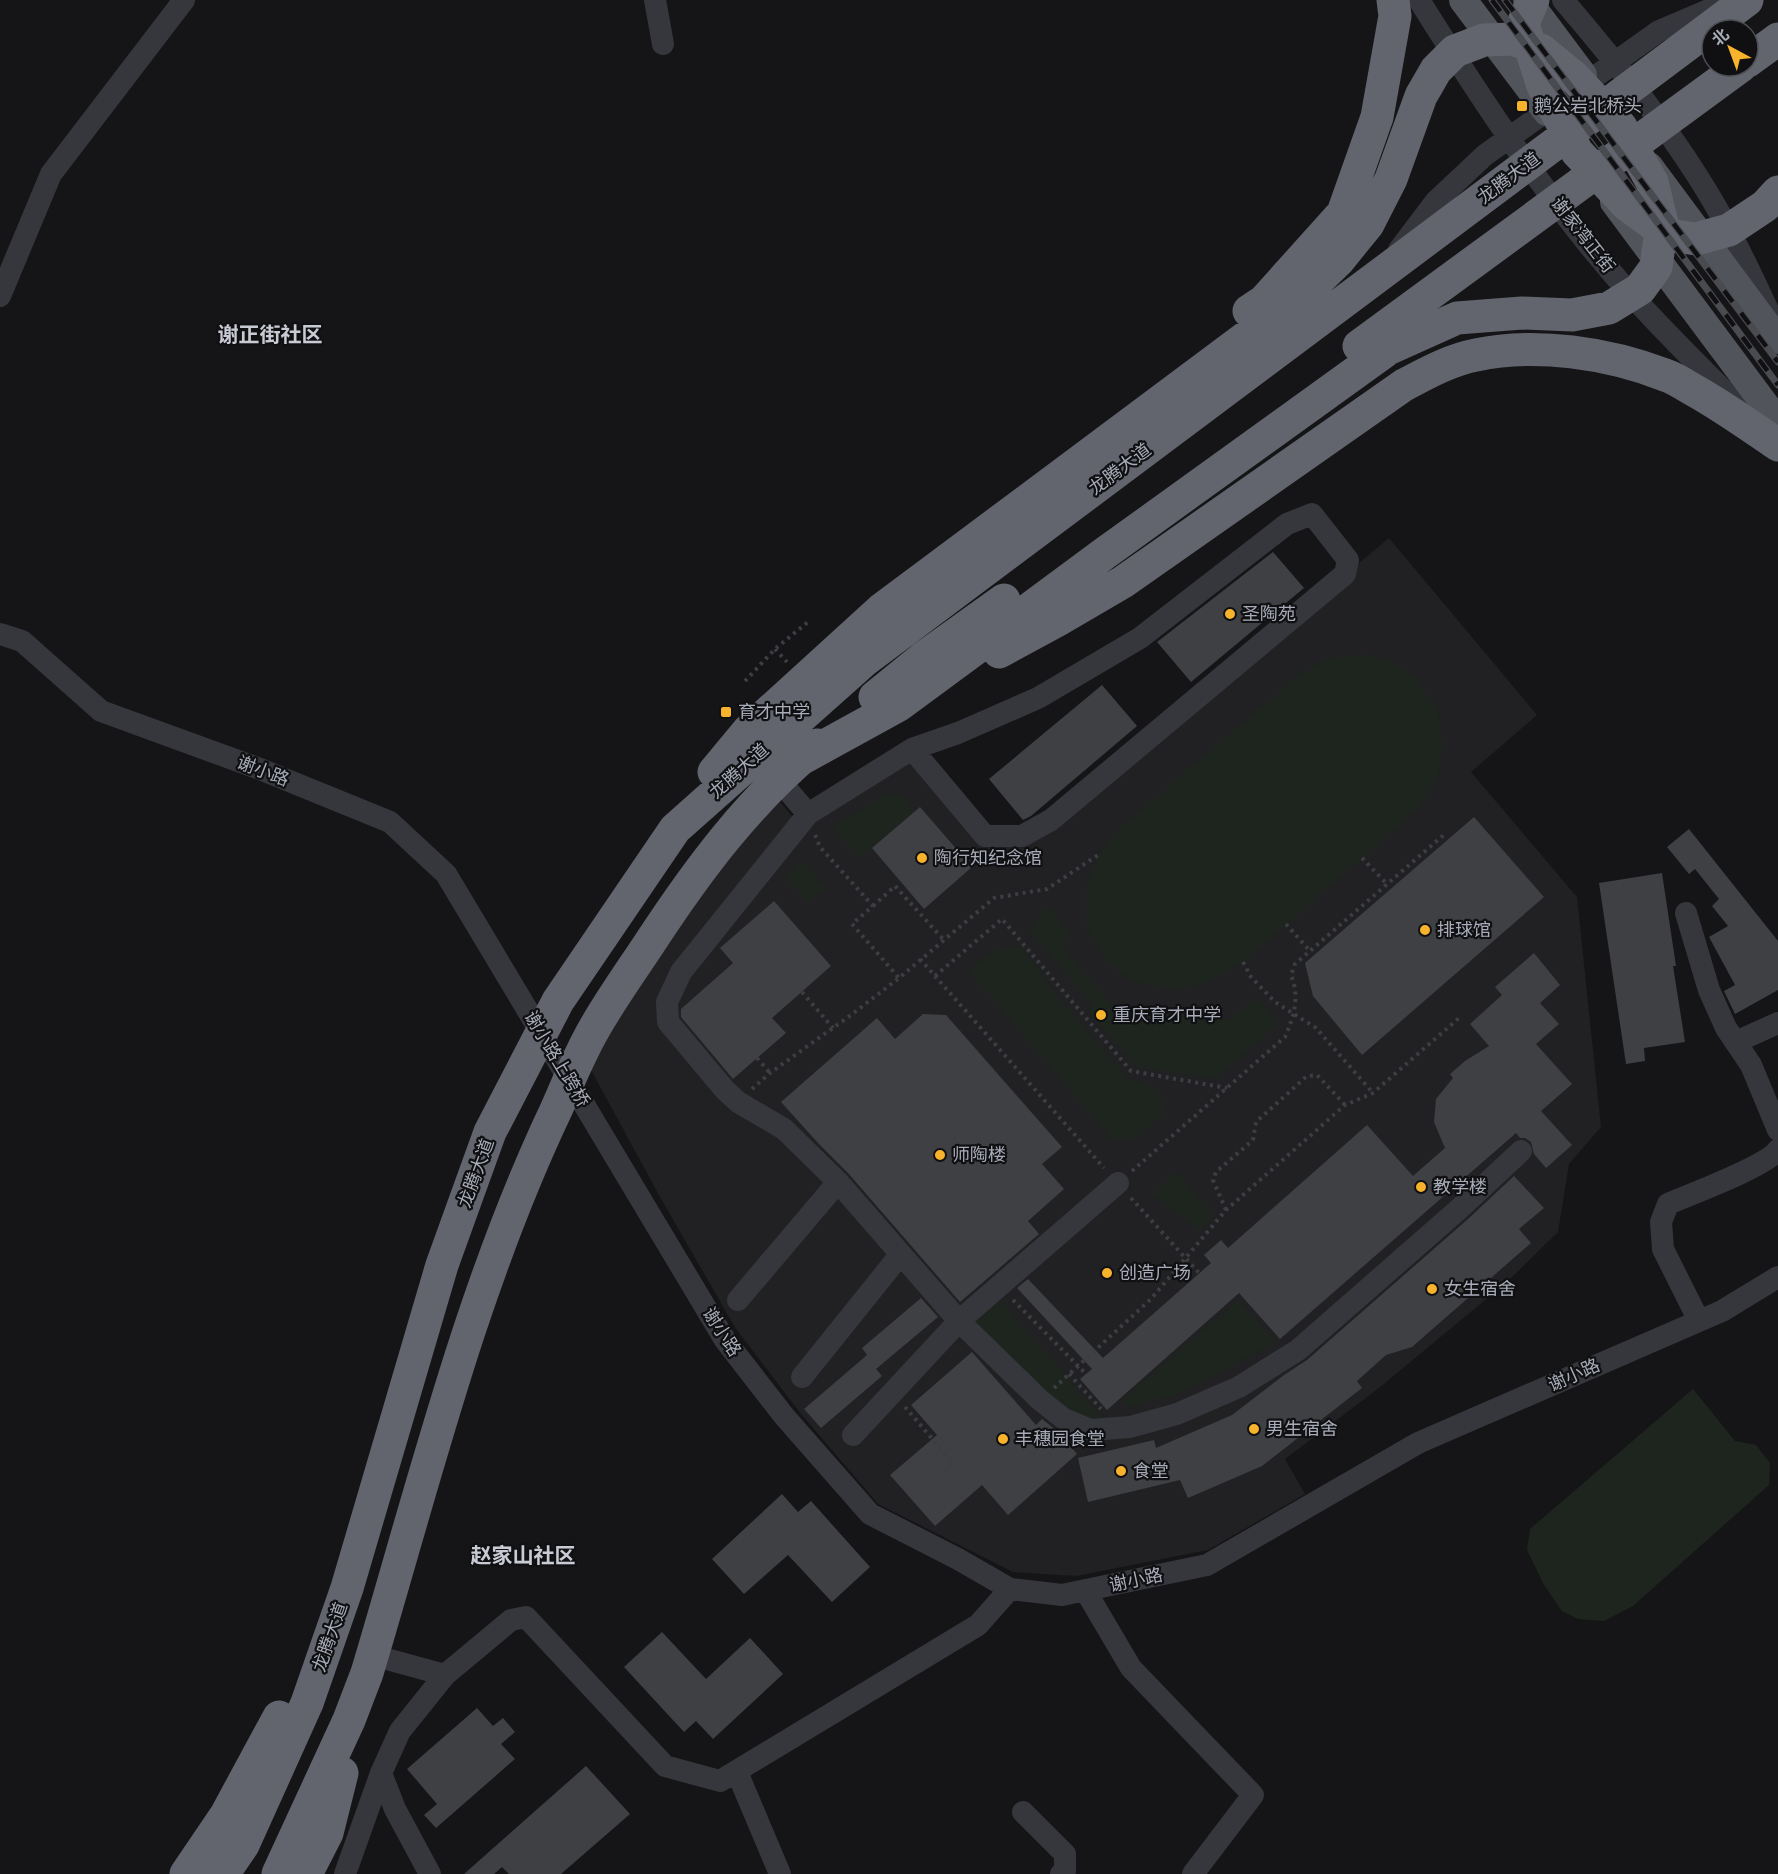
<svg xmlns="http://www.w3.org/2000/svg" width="1778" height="1874" viewBox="0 0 1778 1874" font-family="'Roboto Condensed','Noto Sans SC',sans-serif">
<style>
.built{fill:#212124}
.green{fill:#1d251e}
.building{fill:#3f4044}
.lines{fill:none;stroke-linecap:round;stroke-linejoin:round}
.path{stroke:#3c3e43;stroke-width:4;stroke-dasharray:3 4.5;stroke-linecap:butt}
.minor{stroke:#36373c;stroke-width:22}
.major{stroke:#52545c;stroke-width:28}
.highway{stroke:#62656e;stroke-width:33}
.rail-casing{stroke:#494b51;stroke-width:7}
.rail{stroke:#101012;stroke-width:4.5;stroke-dasharray:14;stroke-linecap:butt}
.poi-dot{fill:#f8b32d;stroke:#101012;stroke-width:2}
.labels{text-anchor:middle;stroke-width:4.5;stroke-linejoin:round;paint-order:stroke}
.poi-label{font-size:18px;fill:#a7acb8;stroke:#101012;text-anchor:start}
.street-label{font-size:18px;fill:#a7acb8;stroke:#101012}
.quarter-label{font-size:21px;font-weight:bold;fill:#c8cbd4;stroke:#101012}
</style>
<rect width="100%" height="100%" fill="#151517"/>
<path class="built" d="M1389,538L1537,715L1471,772L1577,897L1601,1127L1569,1164L1558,1232L1508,1281L1379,1388L1285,1459L1305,1494L1208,1550L1076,1576L1013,1572L878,1504L801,1414L736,1329L660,1197L585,1059L774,795L803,829L913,757L983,841L1052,822Z"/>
<path class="green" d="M1365,654L1394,662L1418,681L1438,710L1443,746L1438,777L1419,808L1243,962L1208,983L1173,989L1135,982L1106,962L1086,925L1087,884L1098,855L1119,829L1300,674L1330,658Z
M887,793L901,795L915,811L860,858L833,829L840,823Z
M802,861L826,888L808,903L785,877Z
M1046,906L1071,933L1063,948L1119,1014L1230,1019L1256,997L1279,1024L1215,1079L1137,1067L1089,1013L1092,1004L1030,931Z
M1021,947L1045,976L1046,983L1128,1079L1146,1082L1163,1100L1162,1115L1136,1139H1112L969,971L995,949Z
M1176,1171L1214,1217L1200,1230L1152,1194Z
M997,1297L1102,1418H1088L1064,1408L971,1319Z
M1238,1300L1276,1342L1176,1394L1128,1408L1122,1400Z
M1693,1389L1735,1441L1756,1445L1770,1463L1769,1485L1633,1606L1604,1621L1578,1619L1562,1611L1544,1585L1527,1550L1530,1529Z"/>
<path class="building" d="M1273,552L1304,588L1191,682L1157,642Z
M1102,685L1137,726L1031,816L1023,820L989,779Z
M920,807L972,867L924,909L872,848Z
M1474,817L1544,897L1362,1055L1313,996L1305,963Z
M1689,829L1778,941V990L1735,1014L1724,991L1735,985L1709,937L1728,926L1712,906L1719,899L1695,869L1689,874L1667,847Z
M1662,873L1676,966H1673L1685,1042L1644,1048L1645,1061L1626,1064L1599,883Z
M774,901L831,966L772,1018L786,1033L733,1079L681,1017V1009L733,963L720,948Z
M1534,953L1560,985L1540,1003L1559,1024L1536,1044L1572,1084L1541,1111L1572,1145L1546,1168L1534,1154L1531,1142L1525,1138H1520L1516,1133L1280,1339L1239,1293L1107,1410L1080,1379L1092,1369L1017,1288L1028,1279L1103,1358L1211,1263L1204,1255L1221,1240L1228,1248L1367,1125L1413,1176L1445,1148L1434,1122L1436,1099L1453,1078L1450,1074L1465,1061L1489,1046L1470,1024L1502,995L1495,987Z
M923,1014L946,1015L1062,1147L1042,1164L1064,1189L1028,1221L1039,1234L960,1302L848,1173L818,1143L781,1102L877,1018L895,1039Z
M1514,1176L1544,1208L1519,1229L1531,1243L1412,1347L1386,1355L1357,1381L1362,1388L1262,1466L1188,1498L1180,1480L1088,1502L1078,1458L1154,1440L1156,1448L1232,1415L1284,1375L1307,1360L1468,1219Z
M921,1298L938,1317L876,1369L882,1376L821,1428L804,1409L867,1355L862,1348Z
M972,1352L1036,1425L1042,1419L1056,1430L1077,1454L1008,1515L982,1485L935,1526L890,1475L937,1435L911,1405Z
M782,1494L798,1512L811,1501L870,1567L832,1602L788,1555L744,1594L712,1559Z
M662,1632L706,1679L750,1638L783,1674L713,1739L696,1721L684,1732L624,1667Z
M477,1708L493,1726L503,1718L515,1732L501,1744L515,1759L436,1828L424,1815L437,1804L407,1769Z
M586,1766L630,1814L561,1874H509L502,1867L494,1874H464Z"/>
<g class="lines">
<path class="path" d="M775,649L787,662
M745,681L775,649L808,622
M815,835L820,847L873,906L852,924L899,978
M1362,858L1387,884
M873,906L895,886L943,939
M1286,924L1310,951
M920,959L1104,1168
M1243,962L1251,977L1275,1002L1316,1028L1373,1093
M935,976L1002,919L1131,1071L1227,1088
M802,992L833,1028
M757,1058L770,1073
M752,1089L770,1073L851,1015L899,978L994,898L1047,889L1098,855
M1132,1171L1285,1037C1294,1016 1300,997 1291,975L1295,964L1446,833
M1131,1198L1199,1273
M1226,1210L1213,1180L1216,1172L1253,1140L1256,1122L1307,1076L1317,1075L1345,1105
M1013,1300L1086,1374
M1069,1374L1101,1409
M1054,1388L1151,1299L1226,1210L1345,1105L1373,1093L1459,1018
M905,1407L953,1463L944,1472"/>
<path class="minor" d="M655,0L663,44
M1419,0C1484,104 1553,209 1636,300C1669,337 1706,372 1741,408
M1563,0C1611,56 1659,115 1698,177C1727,222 1750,271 1772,319
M1399,250L1436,201L1485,155L1659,31L1732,0
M0,296L51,174L184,0
M0,634L22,641L101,711L260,769L390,822L446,874L725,1340L784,1416L870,1514L958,1559L1010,1589L1062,1595L1207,1565L1418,1443L1722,1311L1778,1277
M779,780L808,814L912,749L958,733L1038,698L1140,638L1287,524L1312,514L1348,560L1345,574L1051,820L1022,836H985L912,749
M808,814L681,972L667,1002L668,1022L725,1090L738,1102L784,1129L838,1182L959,1321L1040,1400L1064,1419L1090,1430L1130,1427L1177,1414L1239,1387L1298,1350L1459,1209L1521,1151
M1686,913L1709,990L1726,1028L1751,1065L1778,1130
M1736,1042L1778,1023
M738,1300L838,1182
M1699,1321L1663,1249L1661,1222L1668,1204C1691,1194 1765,1167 1778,1150
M802,1377L900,1255
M853,1435L959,1321L1118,1183
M1085,1590L1131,1668L1253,1795L1193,1874
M372,1655L445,1675
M737,1772L780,1874
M381,1773L395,1809L430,1874
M1023,1812L1065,1854V1871L1061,1874
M345,1874L381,1773L400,1731L445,1675L511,1620L526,1617L665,1766L720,1781L978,1625L1010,1589"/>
<path class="major" d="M1463,0L1547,112
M1527,0L1583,75
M1649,166L1778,340
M1614,202L1778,422"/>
<path class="highway" d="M1533,0L1523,24L1543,86L1577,152L1627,205L1668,235L1696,239L1729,230L1765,206L1778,192
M1748,61L1778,39
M1249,311L1264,301L1343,213L1377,117L1395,16L1393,0
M1359,346L1741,66
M999,652L1058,620L1123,582L1404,385C1427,373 1450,360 1476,355C1536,342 1608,353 1665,375C1674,378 1682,383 1690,388C1721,405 1749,425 1778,445
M875,697L923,658L1004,600
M714,772L748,731L882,609L1304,294L1338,261L1368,224L1391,179L1421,96L1436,70L1455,51L1484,40L1513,39L1541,50L1574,77L1621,127L1652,182L1662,223L1656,267L1640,289L1609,308L1572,315L1522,313L1457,318L1388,349L1105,553L899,705L799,760
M186,1874L226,1815L279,1717
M223,1874L243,1845L307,1703L347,1588L442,1265L490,1132L558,1001L675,829L865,660L1747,0
M278,1874L349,1720L367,1673C424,1483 471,1289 556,1110C568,1083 579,1055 594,1029C611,999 632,970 651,941C699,868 749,801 817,745
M306,1874L327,1833L342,1773"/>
<g class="rail-casing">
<path id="rail" d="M1492,0L1778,385
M1505,0L1778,362"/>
</g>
<use href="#rail" class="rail"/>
</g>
<g class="poi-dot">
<rect x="1516" y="100" width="12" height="12" rx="3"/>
<circle cx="1230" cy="614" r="6"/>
<rect x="720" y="706" width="12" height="12" rx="3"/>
<circle cx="922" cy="858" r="6"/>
<circle cx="1425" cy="930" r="6"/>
<circle cx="1101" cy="1015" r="6"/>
<circle cx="940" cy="1155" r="6"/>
<circle cx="1421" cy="1187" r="6"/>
<circle cx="1107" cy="1273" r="6"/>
<circle cx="1432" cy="1289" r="6"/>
<circle cx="1254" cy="1429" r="6"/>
<circle cx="1003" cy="1439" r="6"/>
<circle cx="1121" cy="1471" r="6"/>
</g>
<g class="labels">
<g class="poi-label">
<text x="1534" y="112">鹅公岩北桥头</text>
<text x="1242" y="620">圣陶苑</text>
<text x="738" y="718">育才中学</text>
<text x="934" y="864">陶行知纪念馆</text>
<text x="1437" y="936">排球馆</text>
<text x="1113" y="1021">重庆育才中学</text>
<text x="952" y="1161">师陶楼</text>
<text x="1433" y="1193">教学楼</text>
<text x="1119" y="1279">创造广场</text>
<text x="1444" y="1295">女生宿舍</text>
<text x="1266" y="1435">男生宿舍</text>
<text x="1015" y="1445">丰穗园食堂</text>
<text x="1133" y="1477">食堂</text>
</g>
<g class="street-label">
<text transform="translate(1509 178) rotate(-37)" y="6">龙腾大道</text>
<text transform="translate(1583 235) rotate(52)" y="6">谢家湾正街</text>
<text transform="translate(1120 469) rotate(-37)" y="6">龙腾大道</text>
<text transform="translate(263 771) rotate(21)" y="6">谢小路</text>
<text transform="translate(739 771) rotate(-42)" y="6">龙腾大道</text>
<text transform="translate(557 1059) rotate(59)" y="6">谢小路上跨桥</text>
<text transform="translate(476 1173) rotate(-70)" y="6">龙腾大道</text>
<text transform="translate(722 1332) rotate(57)" y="6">谢小路</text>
<text transform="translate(1574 1375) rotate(-24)" y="6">谢小路</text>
<text transform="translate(1136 1580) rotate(-12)" y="6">谢小路</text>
<text transform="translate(330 1637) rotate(-71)" y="6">龙腾大道</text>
</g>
<g class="quarter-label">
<text x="270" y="342">谢正街社区</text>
<text x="523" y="1563">赵家山社区</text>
</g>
</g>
<g transform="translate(1730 48) rotate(319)"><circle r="28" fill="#101012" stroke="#4c4e54" stroke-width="1.5"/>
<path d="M0-4.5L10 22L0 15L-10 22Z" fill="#f8b32d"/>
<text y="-9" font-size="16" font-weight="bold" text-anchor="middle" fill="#a7acb8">北</text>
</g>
</svg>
